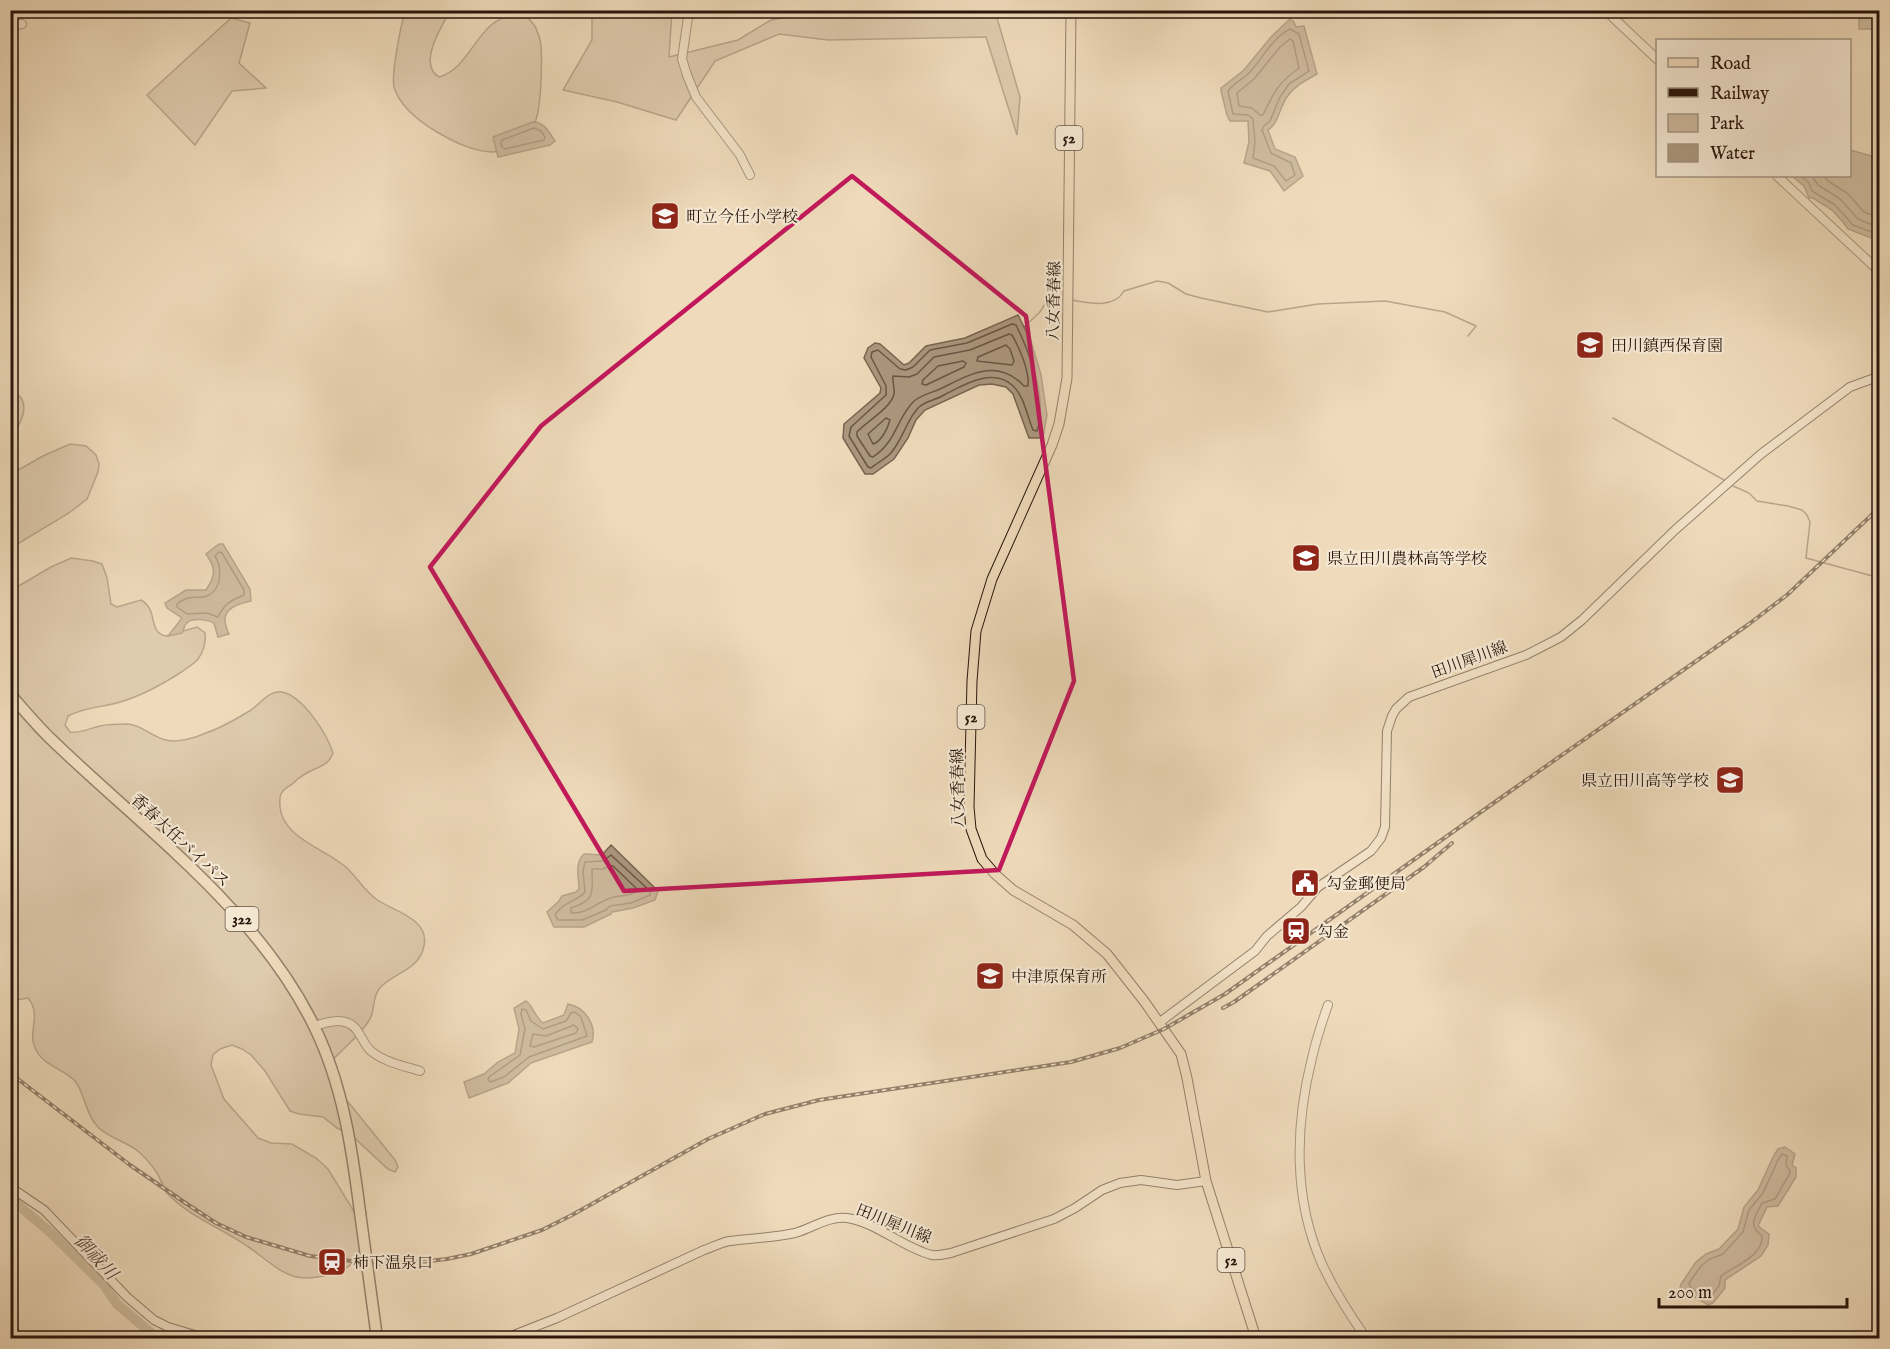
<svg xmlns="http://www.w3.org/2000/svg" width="1890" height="1349" viewBox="0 0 1890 1349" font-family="'IM FELL English','Noto Serif JP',serif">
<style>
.green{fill:#cdb99d;stroke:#7b6754;stroke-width:1.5}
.water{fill:#ac987f;stroke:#786451;stroke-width:1.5}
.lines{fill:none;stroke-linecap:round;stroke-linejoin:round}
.shore{stroke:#6a5645;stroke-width:1.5}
.stream{stroke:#786451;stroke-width:1.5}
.river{stroke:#ac987f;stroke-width:10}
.tertiary-casing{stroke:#5a4637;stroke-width:10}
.secondary-casing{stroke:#29150b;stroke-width:10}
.primary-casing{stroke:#29150b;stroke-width:11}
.trunk-casing{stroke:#29150b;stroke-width:13}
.tertiary{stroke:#f5e8d3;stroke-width:8}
.secondary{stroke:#f5e8d3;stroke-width:8}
.primary{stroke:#efdbbb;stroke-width:9}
.trunk{stroke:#efdbbb;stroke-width:10}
.rail-casing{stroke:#29150b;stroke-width:4}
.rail{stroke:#f5e8d3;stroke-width:1.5;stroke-dasharray:4.5;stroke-linecap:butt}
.trunk-bridge-casing{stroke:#29150b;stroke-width:13;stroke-linecap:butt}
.trunk-bridge{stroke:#efdbbb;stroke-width:10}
.marked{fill:none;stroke:#c2185b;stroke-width:4.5;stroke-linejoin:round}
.labels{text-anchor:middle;stroke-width:4.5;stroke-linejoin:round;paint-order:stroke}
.shield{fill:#f5e8d3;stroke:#665447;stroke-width:1.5}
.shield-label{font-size:15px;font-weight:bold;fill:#29150b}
.poi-label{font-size:16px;fill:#29150b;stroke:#f5e8d3;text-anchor:start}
.street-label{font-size:16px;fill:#29150b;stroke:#f5e8d3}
.water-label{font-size:18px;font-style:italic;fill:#5d4939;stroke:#f5e8d3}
</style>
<rect width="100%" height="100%" fill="#efdbbb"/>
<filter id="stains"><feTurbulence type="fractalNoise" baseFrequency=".00333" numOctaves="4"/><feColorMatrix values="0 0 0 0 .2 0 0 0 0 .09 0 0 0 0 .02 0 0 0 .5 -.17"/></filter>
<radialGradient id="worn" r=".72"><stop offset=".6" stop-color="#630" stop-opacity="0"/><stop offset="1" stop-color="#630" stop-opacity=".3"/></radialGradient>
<path class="green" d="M850,10H997V18L1020,97L1017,135L986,37L828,40L779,34L715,61L676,120L617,102L563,90L592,40V11H672L669,57L738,40L771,20L807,14L848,13Z
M405,11H450C442,26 417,64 439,77C473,68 477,15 518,15C533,15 539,33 541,45C542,60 542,114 533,126C529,131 521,136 516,140C509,146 502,152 492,152C472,151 454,142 437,132C420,122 400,107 394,87C391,73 401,26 405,11Z
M231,18L250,23L239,63L266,88L232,91L195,145L147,95Z
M10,390C33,399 23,422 11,436Z
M70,444L86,446L96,455L99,464L98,472L87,499L69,513L11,548V474L43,456Z
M71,558L93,561L102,564L107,578L111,604L117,607L141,600C159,610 147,632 166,636L197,627L205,633C206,643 204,651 198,659C194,664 188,667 183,671C160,686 135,700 108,705C93,708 81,709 68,716L65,725L70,732C80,734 90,728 100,726C109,724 119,724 128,724C142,725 152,737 166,740C178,743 195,738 206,733C221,728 238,718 251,710C260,704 269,690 282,692C303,696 327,734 333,753C328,767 316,767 305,774C300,777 295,781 291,785C287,787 283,790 281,794C279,798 280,803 280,807C283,839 327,849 348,869C358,879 365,891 376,899C392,911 430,918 424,946C419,971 392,973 379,989C372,999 375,1010 370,1019C360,1036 343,1048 330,1063L340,1092L395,1160L398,1167L395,1172L388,1169L350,1134L337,1128L323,1117L299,1114L290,1111L265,1071L251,1055L242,1049L232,1045L220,1049L213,1055L211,1065L224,1099L258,1138L271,1143L292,1144L316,1158L328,1169L355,1213L361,1251C357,1257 352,1265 346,1268C334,1275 311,1280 297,1277C280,1274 261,1255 247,1246C221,1228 188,1216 167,1193C163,1189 164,1186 161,1181C157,1171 147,1159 139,1152C127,1141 107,1138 97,1126C85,1113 84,1091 75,1081C64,1069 44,1066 36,1050C26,1032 43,1016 28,998L11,1001L10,591L51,567Z"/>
<path class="water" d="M1859,11H1879V29H1859Z
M1290,19L1294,22L1296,27L1304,26L1317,74C1305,81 1294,86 1287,97C1279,108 1279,123 1268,130L1275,149L1295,157L1303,176L1284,191L1270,171L1244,163L1249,142L1248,121H1230L1227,115L1221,91V88L1244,70L1271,37Z
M533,122C544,122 549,132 555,141L550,145L498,157L493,137Z
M1850,150L1879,158V241L1848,229L1843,222L1832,210L1813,198H1809L1804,186L1793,177L1850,176Z
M1018,315L1031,341L1041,375L1047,415L1043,438H1029L1013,394L1006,387L992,384L979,385L925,410L916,420L908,438L894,459L873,474H865L843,438L844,424L880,393L881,388L864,358L868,348L875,343L880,344L904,365L909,363L926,346L965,338Z
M219,544H223L250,589L251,601C231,605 218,612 229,634L218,637L214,623C208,620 192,617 187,623C184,625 184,630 182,633L168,636L182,618L167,608L165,603L186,590H206C216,575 216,568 206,554Z
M611,845L658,891L655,900L633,908L612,912L611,914L584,927H554L547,912L559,901L562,896L576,892L579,889C579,876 574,864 584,854L602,855Z
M526,1001C534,1007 534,1016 543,1023L564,1015L568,1004C585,1007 597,1025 592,1042L531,1063L508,1083L469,1098L464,1082L484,1074L498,1062L515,1053L519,1029L514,1008Z
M1785,1147L1795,1154L1792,1165L1796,1168V1177L1778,1206L1767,1207L1758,1226L1769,1234L1768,1245L1761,1256L1725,1280V1288L1713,1303L1708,1305L1680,1288L1681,1284L1696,1262L1706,1254L1719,1249L1738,1229L1744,1207L1758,1190L1773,1157L1778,1149Z"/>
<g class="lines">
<path class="shore" d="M1290,29L1299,34L1309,71L1289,84L1280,97L1270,121L1264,126L1262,130L1271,153L1291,163L1295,175L1286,181L1274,166L1253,158L1255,142L1253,119L1248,115L1233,114L1228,91C1233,84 1243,79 1250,72C1262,59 1273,37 1290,29Z
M1290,39L1293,41L1299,68C1277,84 1275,91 1263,115H1260L1252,108L1239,106L1237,93L1254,79L1280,47Z
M534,128L541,131L545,137L544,140L505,149L502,147L501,143L502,140Z
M1801,176L1809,183L1812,191L1835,205L1853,225L1880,235
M1812,176L1818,185L1840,199L1858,219L1880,228
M1824,176L1828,181L1847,193L1864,212L1880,218
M1012,324L1016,325C1030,353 1048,401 1037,431L1033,430C1027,416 1024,395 1012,385C992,367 962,386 944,395C936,400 926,401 919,407C906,420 903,440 890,454C885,459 877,463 871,468L868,467L849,436L851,427L886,395V386L871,357L872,352L878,350L900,369L906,370L913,367L930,350L967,343Z
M1009,334L1012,335C1019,347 1030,372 1028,386H1024C997,357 969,375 940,389C931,393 921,395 914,401C896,419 897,441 873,457L870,456L857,436V432C866,422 891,408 894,394C895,388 892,382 893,376L909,377L917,374L934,357L970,350Z
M1006,345L1010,349L1014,361L1012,365L977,361L978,357Z
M963,361L966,363L964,367L926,385L922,384L923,380L938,366Z
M886,418L890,420C888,428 881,442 873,444L868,434Z
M219,552L222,553L244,590V595C230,601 225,603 218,617L207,613L187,614L177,607V604C192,592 199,601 209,595C222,588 222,567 215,556Z
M611,855L650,891V895L631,903L610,906L606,910L582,920H558L555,915C565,900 575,903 585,892L583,871L585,862L603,861Z
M610,866H613L636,888V892C627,897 617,895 608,899C595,904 586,914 571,913V908C597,900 592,891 592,869H603Z
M522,1009L526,1010L531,1021L543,1029L566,1021L571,1013L575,1012L581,1017L587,1036L529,1057L504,1077L490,1082L488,1080L489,1077L520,1055L525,1029L521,1014Z
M574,1025L578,1029L576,1033L534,1047L530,1046L533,1034L546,1036Z
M1782,1154L1787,1156L1786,1165L1790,1171L1789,1175L1775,1199L1762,1203C1755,1218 1747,1224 1762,1236C1763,1256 1735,1266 1721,1276L1719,1286L1710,1297L1706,1298L1690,1287L1689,1283L1701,1266L1710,1259L1723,1254L1743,1232L1749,1210L1763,1193L1778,1160Z"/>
<path class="stream" d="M1072,300C1089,303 1114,309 1124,291L1157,281L1168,283L1186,294L1201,298L1268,312L1318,304L1385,301L1445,312L1476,326L1468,336
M1024,327L1039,313L1050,297L1065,299
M1613,418L1724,480
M1733,486L1749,493L1757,501L1788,506L1802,510L1807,515L1810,522L1806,558L1880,578"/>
<path class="river" d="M10,1198L50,1232L103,1284L117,1304L157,1338"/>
<g class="tertiary-casing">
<path id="tertiary" d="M689,10L682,59L687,75L696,97L740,155L750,175
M1605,10L1658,60
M10,26L22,24
M1777,176L1880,272
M1328,1005C1322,1022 1316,1040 1312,1058C1295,1125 1293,1199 1322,1264C1334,1290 1350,1315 1366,1338
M314,1026C332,1021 350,1015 360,1035C364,1041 366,1047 371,1051C384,1062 404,1066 420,1071"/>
</g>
<g class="secondary-casing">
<path id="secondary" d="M1160,1022L1255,951L1267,936L1301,907L1318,887L1371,851L1381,838L1385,827L1387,731L1392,716L1396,709L1409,697L1526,655L1561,637L1582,620L1675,530L1761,454L1850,387L1880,376
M10,1187L44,1210L127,1297L154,1320L168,1327L205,1338
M506,1338L557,1318L704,1250C713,1247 722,1242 730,1241C752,1238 773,1238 795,1233C813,1228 828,1216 847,1218C876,1222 905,1249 932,1255C938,1256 945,1254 951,1253L1054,1219L1075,1208L1102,1190L1120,1183L1141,1180L1177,1185L1206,1181"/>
</g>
<g class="primary-casing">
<path id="primary" d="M1071,10L1067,378L1059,424L1052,445L992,579L976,631L972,681L969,807L971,829L982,859L995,874L1013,890L1073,925L1107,954L1144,1001L1181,1054L1187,1078L1206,1181L1256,1338"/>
</g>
<g class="trunk-casing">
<path id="trunk" d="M10,694C24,710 38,727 53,741C145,830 258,910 315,1028C343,1086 352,1149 360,1212"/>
</g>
<use href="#tertiary" class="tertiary"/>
<use href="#secondary" class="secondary"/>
<use href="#primary" class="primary"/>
<use href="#trunk" class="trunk"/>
<g class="rail-casing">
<path id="rail" d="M1223,1008L1234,1002L1424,867L1452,843
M10,1073L130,1165L184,1202L216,1223L246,1237L310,1256L377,1264L410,1263L447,1259L471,1254L542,1230L572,1215L708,1139L765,1114L819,1100L1071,1062L1120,1048L1164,1029L1225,994L1502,797L1749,624L1787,595L1880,507"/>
</g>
<use href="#rail" class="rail"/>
<g class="trunk-bridge-casing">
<path id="trunk-bridge" d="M360,1212L377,1338"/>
</g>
<use href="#trunk-bridge" class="trunk-bridge"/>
</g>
<path d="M0 0H1890V1349H0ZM852,176L1026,316L1074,681L999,870L624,891L430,567L541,426Z" fill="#efdbbb" fill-opacity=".55" fill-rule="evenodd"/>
<path class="marked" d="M852,176L1026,316L1074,681L999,870L624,891L430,567L541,426Z"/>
<defs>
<g id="school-square" transform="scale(1.5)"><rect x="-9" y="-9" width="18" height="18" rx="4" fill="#8f2418" stroke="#f5e8d3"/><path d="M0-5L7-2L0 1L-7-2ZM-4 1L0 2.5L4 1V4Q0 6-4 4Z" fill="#fff"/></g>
<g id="civic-square" transform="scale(1.5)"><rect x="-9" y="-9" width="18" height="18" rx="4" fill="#8f2418" stroke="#f5e8d3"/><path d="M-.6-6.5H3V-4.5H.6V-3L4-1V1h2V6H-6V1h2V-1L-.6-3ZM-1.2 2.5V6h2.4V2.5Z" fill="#fff"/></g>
<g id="station-square" transform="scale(1.5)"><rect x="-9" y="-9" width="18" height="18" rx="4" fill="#8f2418" stroke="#f5e8d3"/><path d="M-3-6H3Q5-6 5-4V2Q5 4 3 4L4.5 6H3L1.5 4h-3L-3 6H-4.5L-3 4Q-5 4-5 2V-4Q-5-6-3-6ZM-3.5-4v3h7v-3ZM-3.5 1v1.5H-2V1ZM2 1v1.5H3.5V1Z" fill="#fff"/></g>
</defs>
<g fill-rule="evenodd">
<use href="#school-square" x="665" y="216"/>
<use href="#school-square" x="1590" y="345"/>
<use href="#school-square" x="1306" y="558"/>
<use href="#school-square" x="1730" y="780"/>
<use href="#civic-square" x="1305" y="883"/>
<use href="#station-square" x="1296" y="931"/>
<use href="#school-square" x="990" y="976"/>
<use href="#station-square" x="332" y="1262"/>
</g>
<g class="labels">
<g class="shield">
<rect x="1055.5" y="126" width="27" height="24" rx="4.5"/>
<rect x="957.5" y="705" width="27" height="24" rx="4.5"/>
<rect x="225.5" y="907" width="33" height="24" rx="4.5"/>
<rect x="1217.5" y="1248" width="27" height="24" rx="4.5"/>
</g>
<g class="shield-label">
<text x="1069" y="143">52</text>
<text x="971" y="722">52</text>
<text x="242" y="924">322</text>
<text x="1231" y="1265">52</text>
</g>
<g class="poi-label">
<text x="686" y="222">町立今任小学校</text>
<text x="1611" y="351">田川鎮西保育園</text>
<text x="1327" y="564">県立田川農林高等学校</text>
<text x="1709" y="786" text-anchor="end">県立田川高等学校</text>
<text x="1326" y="889">勾金郵便局</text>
<text x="1317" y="937">勾金</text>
<text x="1011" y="982">中津原保育所</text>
<text x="353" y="1268">柿下温泉口</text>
</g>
<g class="street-label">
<text transform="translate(1053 301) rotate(-89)" y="6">八女香春線</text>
<text transform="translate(1469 659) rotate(-20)" y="6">田川犀川線</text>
<text transform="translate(957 788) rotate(-91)" y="6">八女香春線</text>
<text transform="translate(181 840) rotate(43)" y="6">香春大任バイパス</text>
<text transform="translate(894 1223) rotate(22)" y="6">田川犀川線</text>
</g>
<g class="water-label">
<text transform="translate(96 1257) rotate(47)" y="6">御祓川</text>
</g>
</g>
<rect width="1890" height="1349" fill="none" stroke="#efdbbb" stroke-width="36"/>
<rect x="12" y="12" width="1866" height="1325" fill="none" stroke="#29150b" stroke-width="3"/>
<rect x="18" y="18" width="1854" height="1313" fill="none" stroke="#29150b" stroke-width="1.5"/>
<rect x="1656" y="39" width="195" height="138" fill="#f5e8d3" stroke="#a39483" stroke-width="1.5"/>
<rect x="1668" y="58" width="30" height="9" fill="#efdbbb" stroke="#a39483" stroke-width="1.5"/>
<text x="1710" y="69" font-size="18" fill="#29150b">Road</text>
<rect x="1668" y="88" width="30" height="9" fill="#29150b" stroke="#a39483" stroke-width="1.5"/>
<text x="1710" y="99" font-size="18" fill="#29150b">Railway</text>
<rect x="1668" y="114" width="30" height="18" fill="#cdb99d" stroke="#a39483" stroke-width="1.5"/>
<text x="1710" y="129" font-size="18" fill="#29150b">Park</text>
<rect x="1668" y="144" width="30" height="18" fill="#ac987f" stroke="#a39483" stroke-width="1.5"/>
<text x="1710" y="159" font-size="18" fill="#29150b">Water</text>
<path d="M1659 1298v9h188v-9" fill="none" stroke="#29150b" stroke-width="3"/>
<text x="1668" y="1298" font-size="18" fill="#29150b" stroke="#f5e8d3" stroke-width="4.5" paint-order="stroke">200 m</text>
<rect width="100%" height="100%" filter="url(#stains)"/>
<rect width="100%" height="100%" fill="url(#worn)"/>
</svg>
